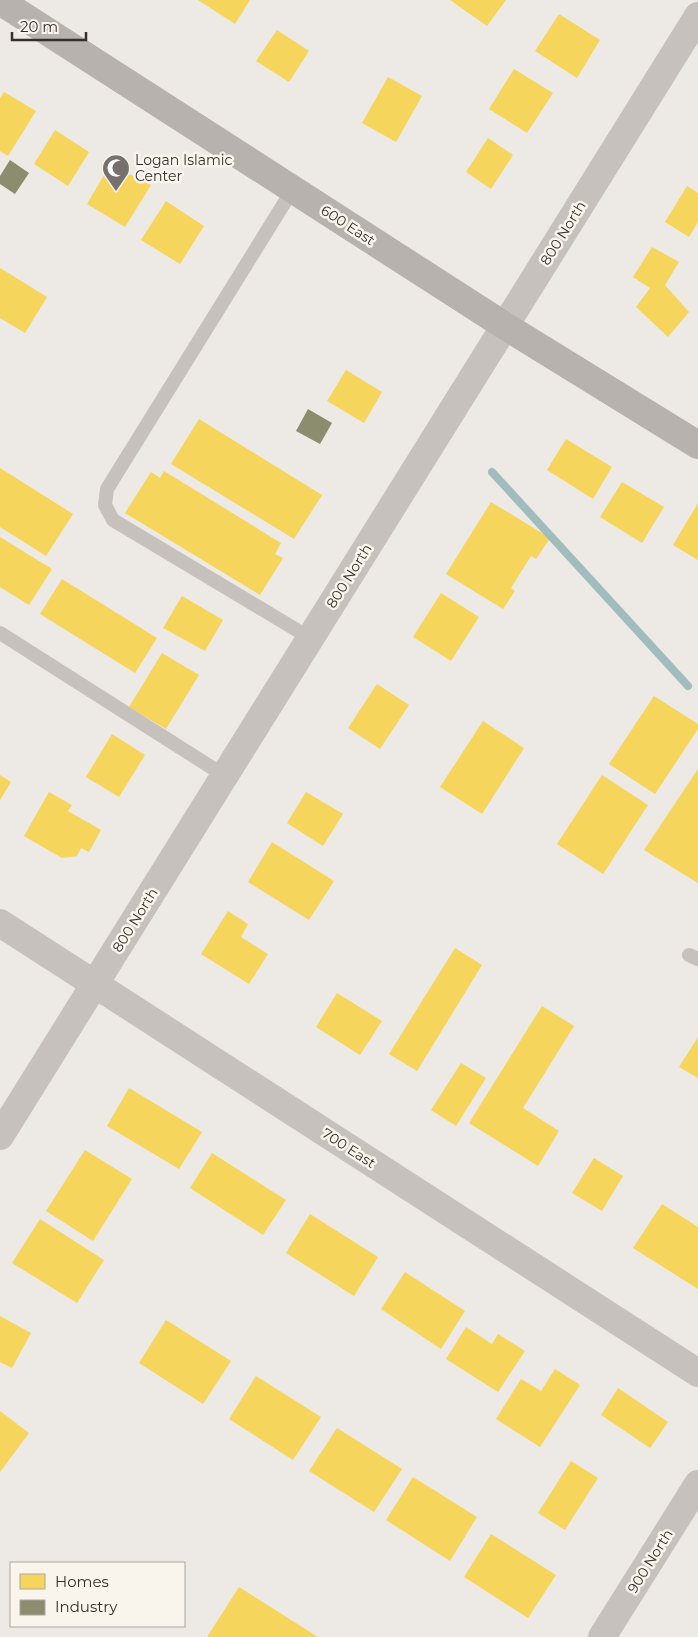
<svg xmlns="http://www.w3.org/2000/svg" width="698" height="1637" viewBox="0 0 698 1637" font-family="Montserrat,sans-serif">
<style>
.homes{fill:#f6d55c}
.industry{fill:#8c8c6e}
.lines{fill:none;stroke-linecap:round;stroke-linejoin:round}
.stream{stroke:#a1bcbd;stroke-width:8}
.lane{stroke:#c6c1bd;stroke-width:14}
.street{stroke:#c6c1bd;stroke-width:28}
.secondary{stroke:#b7b2ad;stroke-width:28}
.labels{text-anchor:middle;stroke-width:5;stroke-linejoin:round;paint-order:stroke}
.poi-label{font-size:14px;fill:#372f2b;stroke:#f9f4ec;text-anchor:start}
.street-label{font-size:14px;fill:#372f2b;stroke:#f9f4ec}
</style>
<rect width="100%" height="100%" fill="#ede9e4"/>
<path class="homes" d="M198,0H250L235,24Z
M450,0H506L487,26Z
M559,14L600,40L577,78L535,51Z
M277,30L309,51L289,82L256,61Z
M514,69L553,93L527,133L489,109Z
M388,77L422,96L396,142L362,123Z
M4,92L36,111L8,156L0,151V98Z
M55,130L89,152L68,186L34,164Z
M488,138L513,155L491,189L466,172Z
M107,170L135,176L151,185L125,227L87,204Z
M687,186L698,193V222L689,237L665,222Z
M166,201L204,226L180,264L141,240Z
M652,247L679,262L665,285L689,312L668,337L636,307L650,288L633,277Z
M0,268L47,297L25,333L0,318Z
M346,370L382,392L364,423L327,401Z
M199,419L322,495L294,539L171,464Z
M566,439L612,467L593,499L547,470Z
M0,468L73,514L46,556L0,527Z
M164,471L281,543L275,554L283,558L260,595L125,513L151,472L160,478Z
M622,482L664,507L642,543L600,517Z
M491,502L550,538L536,559L531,556L511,588L515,591L503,609L446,574Z
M698,503V560L673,545Z
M0,537L52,569L29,605L0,587Z
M62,579L157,638L135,673L40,614Z
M441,593L479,617L451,661L413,637Z
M182,596L223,620L205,651L163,628Z
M162,653L199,675L166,729L129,707Z
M377,684L409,705L380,749L348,728Z
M654,696L698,724V729L655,794L609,764Z
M483,721L524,748L482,814L440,787Z
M112,734L145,755L119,797L86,777Z
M698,769V883L644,850Z
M0,775L11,782L0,800Z
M602,775L648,805L603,874L557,844Z
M49,792L72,805L68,811L101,830L89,852L81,848L77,856L62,858L24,836Z
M306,792L343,814L323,846L287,823Z
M272,842L334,881L309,920L248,882Z
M228,911L248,924L241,937L268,954L249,984L201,954Z
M455,948L482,965L417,1071L389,1054Z
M337,993L382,1021L360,1055L316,1027Z
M542,1006L574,1026L523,1108L559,1131L538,1166L469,1123Z
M698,1037V1078L679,1067Z
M461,1063L486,1078L456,1126L431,1110Z
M129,1088L202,1132L179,1169L107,1126Z
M85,1150L132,1179L93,1241L46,1211Z
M212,1153L286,1200L263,1235L190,1188Z
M594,1158L623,1176L602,1211L572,1193Z
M662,1204L698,1227V1289L633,1248Z
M310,1214L378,1257L354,1296L286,1253Z
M40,1219L104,1260L77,1303L12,1263Z
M405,1272L465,1311L441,1349L381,1309Z
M0,1316L31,1333L12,1368L0,1362Z
M166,1320L231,1361L203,1404L139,1363Z
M466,1327L492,1344L498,1334L525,1351L498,1392L446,1359Z
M555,1369L580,1385L540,1447L496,1419L521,1379L541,1391Z
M256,1376L321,1417L293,1460L229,1419Z
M618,1388L668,1422L650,1448L601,1415Z
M0,1411L29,1433L0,1472Z
M337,1428L402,1469L374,1512L309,1471Z
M571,1461L598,1478L565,1530L538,1513Z
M413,1477L477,1517L450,1561L386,1520Z
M491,1534L556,1575L528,1618L464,1577Z
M239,1587L318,1637H207Z"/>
<path class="industry" d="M10,160L29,173L15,194L0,184V176Z
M308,409L332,423L320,444L296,431Z"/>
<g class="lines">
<path class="stream" d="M492,472L688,686"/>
<path class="lane" d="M293,189L107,489L105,505L113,520L310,638
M0,633L225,776
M689,955L698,959"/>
<path class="street" d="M0,923L698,1373
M0,1136L698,16
M602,1637L698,1484"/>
<path class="secondary" d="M0,1L505,326L698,445"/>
</g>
<defs>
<g id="mosque-pin" transform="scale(1.4375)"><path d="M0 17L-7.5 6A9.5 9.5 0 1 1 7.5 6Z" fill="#77706c" stroke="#f9f4ec"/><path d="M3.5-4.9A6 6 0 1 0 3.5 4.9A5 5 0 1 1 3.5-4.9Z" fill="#fff"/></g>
</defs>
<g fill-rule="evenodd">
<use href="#mosque-pin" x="116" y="168"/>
</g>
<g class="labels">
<g class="poi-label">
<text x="135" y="165">Logan Islamic<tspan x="135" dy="16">Center</tspan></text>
</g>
<g class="street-label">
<text transform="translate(348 225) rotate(33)" y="5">600 East</text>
<text transform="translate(563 233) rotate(-58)" y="5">800 North</text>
<text transform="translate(349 576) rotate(-58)" y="5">800 North</text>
<text transform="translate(135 920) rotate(-58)" y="5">800 North</text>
<text transform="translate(349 1148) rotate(33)" y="5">700 East</text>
<text transform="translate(650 1561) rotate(-58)" y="5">900 North</text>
</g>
</g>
<rect x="10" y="1562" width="175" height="65" fill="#f9f4ec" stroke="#aba59f"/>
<rect x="20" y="1574" width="25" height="15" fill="#f6d55c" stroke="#aba59f"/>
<text x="55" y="1587" font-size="15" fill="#372f2b">Homes</text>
<rect x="20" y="1600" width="25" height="15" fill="#8c8c6e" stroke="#aba59f"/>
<text x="55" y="1612" font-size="15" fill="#372f2b">Industry</text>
<path d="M12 32v8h74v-8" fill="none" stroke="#372f2b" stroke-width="2.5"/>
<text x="20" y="32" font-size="15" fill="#372f2b" stroke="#f9f4ec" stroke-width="4" paint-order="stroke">20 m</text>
</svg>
